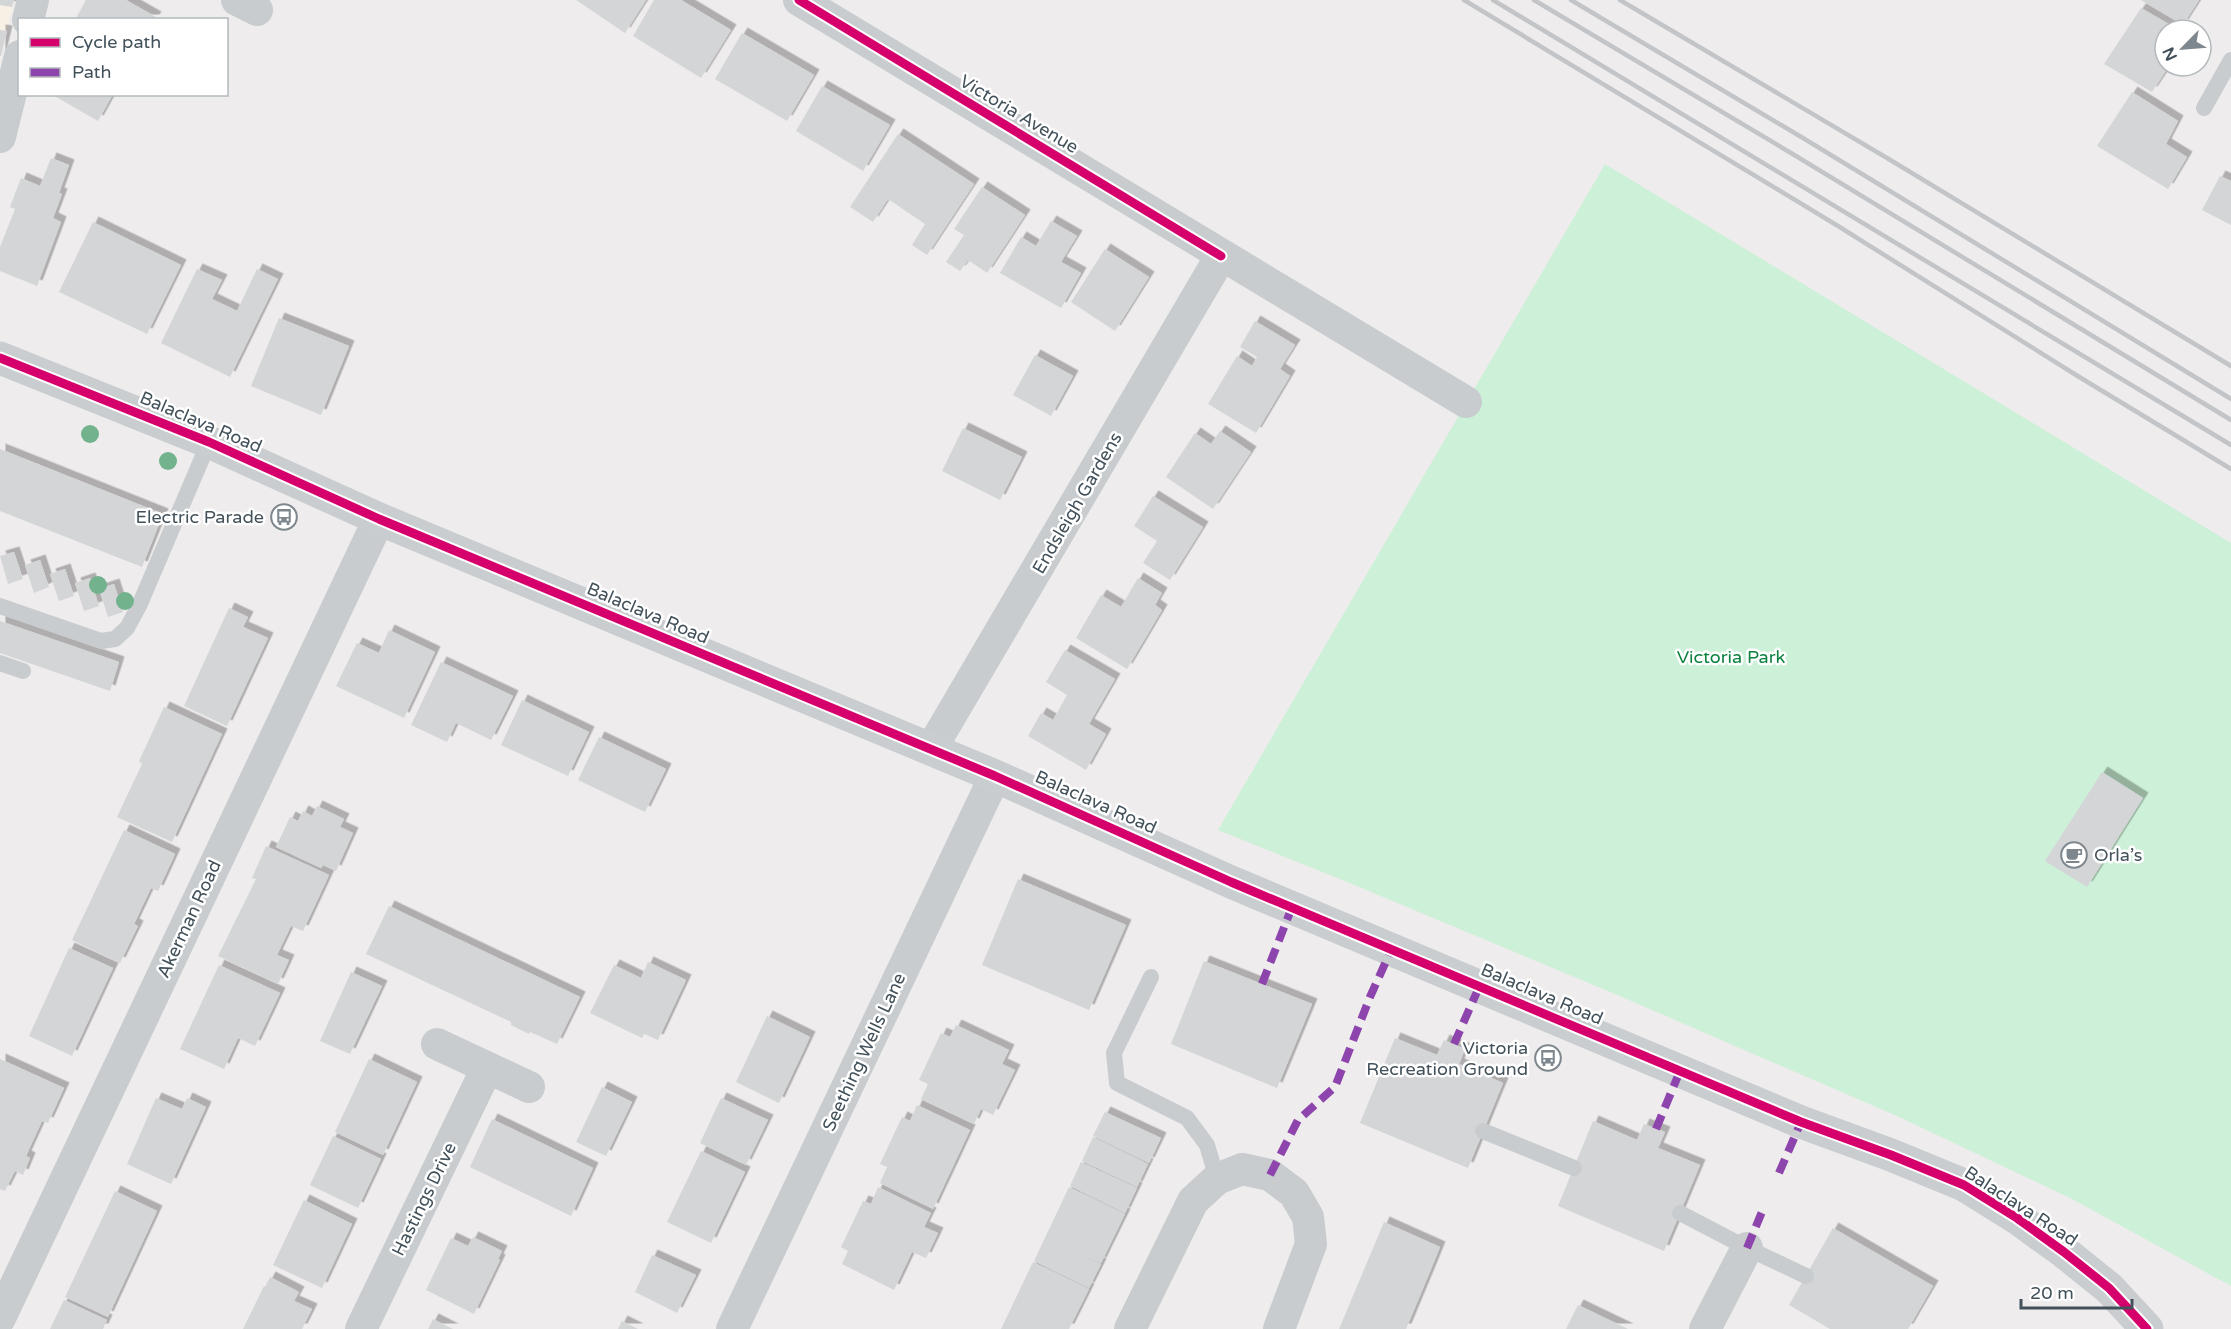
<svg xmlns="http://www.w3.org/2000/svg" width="2231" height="1329" viewBox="0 0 2231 1329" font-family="'Varela Round',sans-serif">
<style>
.commercial{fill:#f7f0e5}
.green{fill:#cdf0d8}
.building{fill:#d4d5d7;filter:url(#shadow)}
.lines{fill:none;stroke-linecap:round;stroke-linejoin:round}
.lane{stroke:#c8ccce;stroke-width:16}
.street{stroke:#c8ccce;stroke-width:32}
.secondary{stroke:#c9cdd0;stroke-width:33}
.rail{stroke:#c2c4c7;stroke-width:4.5}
.quiet{stroke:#8e44ad;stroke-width:8;stroke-dasharray:15 8;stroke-linecap:butt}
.cycleway-casing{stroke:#fff;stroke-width:13}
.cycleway{stroke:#d6006c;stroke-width:9}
.tree{fill:#72b28d}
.labels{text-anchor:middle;stroke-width:5;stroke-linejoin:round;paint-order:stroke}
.street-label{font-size:18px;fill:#42515a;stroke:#fff}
.poi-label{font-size:18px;fill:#42515a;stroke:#fff;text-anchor:end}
.park-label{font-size:18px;fill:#0c823f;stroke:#fff}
</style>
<defs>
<filter id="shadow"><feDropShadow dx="5.5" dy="-5.5" stdDeviation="0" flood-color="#0004"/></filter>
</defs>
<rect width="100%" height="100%" fill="#eeecec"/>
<path class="commercial" d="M0,0H14L0,61Z"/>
<path class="green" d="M1605,164L2231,543V1286L2072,1199L1897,1116L1615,994L1340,879L1218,830Z"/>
<path class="building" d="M0,0H14L12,7L0,5Z
M86,0H126L156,17L154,20H75Z
M576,0H646L625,33Z
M654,0H681L731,30L701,78L633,36Z
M2141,0H2199L2183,25Z
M2141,8L2179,30H2165V66H2169L2152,92L2104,64Z
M0,30L7,31L1,56H0Z
M742,33L814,75L787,121L715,79Z
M822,86L890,125L863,171L796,131Z
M2132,92L2178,121L2166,144L2187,157L2168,189L2097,146Z
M51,94H113L98,121Z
M898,134L974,184L927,255L912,245L925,224L888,199L873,222L850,207Z
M51,158L69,165L59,193L62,194L53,218L61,222L37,286L0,271V247L15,209L10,207L21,178L40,186Z
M2220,176L2231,181V225L2202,210Z
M982,187L1025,215L987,273L968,260L960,271L946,262L964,235L954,229Z
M1051,221L1077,236L1061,262L1081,273L1061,308L1000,273L1021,237L1036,246Z
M93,222L181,265L147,334L59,292Z
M1105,249L1149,277L1115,331L1071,302Z
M197,269L222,280L212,299L237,311L257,269L278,279L230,377L161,343Z
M279,318L349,346L321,415L251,386Z
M1255,321L1295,345L1280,369L1290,376L1256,433L1208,404L1237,356L1252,366L1257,357L1240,347Z
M1035,355L1073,376L1051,416L1013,395Z
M963,428L1022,457L1000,500L942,471Z
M1220,431L1251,452L1213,509L1166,477L1195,433L1211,444Z
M0,449L163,514L142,567L0,511Z
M1153,496L1203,527L1170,580L1143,563L1157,541L1134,526Z
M14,552L23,579L8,584L0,556Z
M40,560L49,587L34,593L25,565Z
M65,569L74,596L59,601L50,574Z
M90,578L99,606L84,611L75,583Z
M1138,578L1162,593L1155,605L1162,610L1127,669L1076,638L1101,595L1121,607Z
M114,584L123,612L108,617L99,589Z
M229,608L248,617L243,627L268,638L227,726L184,706Z
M0,621L119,662L110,691L0,653Z
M389,630L435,652L404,718L336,686L357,643L379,653Z
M1065,650L1115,679L1089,724L1106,734L1086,770L1028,736L1041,713L1053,720L1067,695L1046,682Z
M441,662L513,696L491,740L456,723L447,742L411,725Z
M522,700L589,732L568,776L501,745Z
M164,707L222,734L172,842L117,817L142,764L139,761Z
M599,737L666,769L645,812L578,780Z
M2102,772L2143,798L2087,887L2045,861Z
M317,806L344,819L340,827L353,833L336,871L323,865L321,868L276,847L290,817L298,821L303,811L312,816Z
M124,830L175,854L158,891L151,888L134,924L138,926L120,963L72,940Z
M266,846L329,875L303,931L291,926L277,955L289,960L278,984L218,956L256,879L252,878Z
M1018,879L1126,925L1089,1010L982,965Z
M389,906L580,997L557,1044L530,1032L529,1034L511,1025V1022L366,954Z
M69,948L113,968L72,1056L29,1036Z
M1204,961L1312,1004L1277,1088L1171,1044Z
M648,962L686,980L658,1040L644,1034L642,1038L590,1013L614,965L641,978Z
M219,965L280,993L255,1046L238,1038L224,1069L180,1049Z
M351,972L382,986L350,1054L320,1041Z
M767,1016L810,1037L779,1103L736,1082Z
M956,1025L1009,1050L1002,1064L1015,1070L993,1115L981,1109L974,1124L921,1099L928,1084L919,1080L941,1033L950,1037Z
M1395,1038L1437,1055L1444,1040L1465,1049L1459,1064L1503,1083L1468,1168L1360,1123Z
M0,1059L64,1088L48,1123L42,1121L26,1156L30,1158L23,1175L15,1171L5,1191L0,1189Z
M369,1059L417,1082L383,1155L335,1132Z
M602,1087L632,1102L606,1156L576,1142Z
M156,1098L182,1109L187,1098L206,1107L171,1184L127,1164Z
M721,1098L768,1120L746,1165L700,1143Z
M917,1105L970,1130L933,1209L880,1183L887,1167L880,1164L902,1117L910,1121Z
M1105,1112L1161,1138L1149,1163L1093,1136Z
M492,1119L593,1168L571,1216L470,1167Z
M1593,1121L1637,1140L1644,1124L1665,1132L1658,1148L1700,1165L1664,1251L1558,1206Z
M333,1136L381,1159L358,1208L310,1185Z
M1093,1137L1148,1164L1137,1187L1082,1161Z
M701,1151L745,1172L711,1243L667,1222Z
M1081,1162L1137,1188L1125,1213L1070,1186Z
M878,1187L931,1213L924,1227L938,1233L926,1258L912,1252L894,1290L842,1264L848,1251L841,1247L863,1201L871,1204Z
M1069,1187L1125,1214L1101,1263L1080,1254L1101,1264L1089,1288L1034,1261Z
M115,1191L157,1211L108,1317L65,1297Z
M304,1200L352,1224L322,1288L273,1265Z
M1384,1222L1440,1247L1429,1274L1406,1329H1339Z
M1833,1228L1933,1286L1908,1329H1830L1789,1305Z
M473,1237L502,1251L498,1259L500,1260L474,1314L426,1290L451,1238L468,1246Z
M652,1255L696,1275L677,1313L635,1292Z
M1033,1262L1089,1289L1069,1329H1001Z
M270,1277L299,1292L294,1301L312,1309L302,1329H243L264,1286L265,1287Z
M64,1300L107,1320L103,1329H50Z
M1578,1305L1628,1329H1566Z
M433,1319L453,1329H428Z
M622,1321L638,1329H618Z"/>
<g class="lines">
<path class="lane" d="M2204,108L2231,60
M0,606L101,641L115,639L127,628L139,606L209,442
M0,663L23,671
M1151,977L1114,1053L1117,1083L1187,1118L1207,1145L1217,1179
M1483,1131L1574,1168
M1680,1213L1747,1248L1806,1276"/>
<path class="street" d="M237,0L257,10
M799,0L1466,402
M28,20L33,0
M0,137L20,56
M931,749L1221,256
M437,1044L529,1087
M0,1318L379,519
M361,1329L487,1068
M732,1329L995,776
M1130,1329L1193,1201L1217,1179L1242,1169L1270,1175L1294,1193L1308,1217L1311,1244L1279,1329
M1705,1329L1747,1248"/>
<path class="secondary" d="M0,358L209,442L379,519L995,776L1231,882L1801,1122L1891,1155L1964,1185L2017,1218L2064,1252L2109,1288L2147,1329"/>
<path class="rail" d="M1464,0L1838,226L2076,375L2231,469
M1493,0L2231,445
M1534,0L1791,153L2231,420
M1571,0L1803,138L2231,399
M1620,0L1887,158L2231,366"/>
<path class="quiet" d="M1262,984L1292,907
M1454,1044L1480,985
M1656,1129L1680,1071
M1779,1173L1801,1122
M1270,1175L1298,1120L1335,1087L1370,997L1392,948
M1747,1248L1764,1207"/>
<g class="cycleway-casing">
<path id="cycleway" d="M799,0L1221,256
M0,358L209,442L379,519L995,776L1231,882L1801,1122L1891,1155L1964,1185L2017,1218L2064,1252L2109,1288L2147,1329"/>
</g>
<use href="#cycleway" class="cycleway"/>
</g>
<g class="tree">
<circle cx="90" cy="434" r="9"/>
<circle cx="168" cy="461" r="9"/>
<circle cx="98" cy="585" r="9"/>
<circle cx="125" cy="601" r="9"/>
</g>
<defs>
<g id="bus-ring" transform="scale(1.35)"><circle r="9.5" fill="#fff" stroke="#7e878d" stroke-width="1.5"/><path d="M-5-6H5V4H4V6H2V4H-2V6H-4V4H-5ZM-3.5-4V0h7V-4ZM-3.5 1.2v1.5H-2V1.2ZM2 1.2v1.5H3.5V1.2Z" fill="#7e878d"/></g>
<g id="cafe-ring" transform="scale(1.35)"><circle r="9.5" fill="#fff" stroke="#7e878d" stroke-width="1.5"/><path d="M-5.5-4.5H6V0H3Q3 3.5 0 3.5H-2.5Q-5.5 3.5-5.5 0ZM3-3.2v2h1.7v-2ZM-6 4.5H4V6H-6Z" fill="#7e878d"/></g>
</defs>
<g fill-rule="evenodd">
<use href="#bus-ring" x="284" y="517"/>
<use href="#cafe-ring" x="2074" y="855"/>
<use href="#bus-ring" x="1548" y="1058"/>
</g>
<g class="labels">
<g class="street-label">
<text transform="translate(1019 114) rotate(31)" y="6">Victoria Avenue</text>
<text transform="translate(201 422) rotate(23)" y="6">Balaclava Road</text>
<text transform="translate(1077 503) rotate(-60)" y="6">Endsleigh Gardens</text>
<text transform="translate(648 613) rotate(23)" y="6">Balaclava Road</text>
<text transform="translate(1096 802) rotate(24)" y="6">Balaclava Road</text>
<text transform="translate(189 919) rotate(-65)" y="6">Akerman Road</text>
<text transform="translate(1542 994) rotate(23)" y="6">Balaclava Road</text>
<text transform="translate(864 1052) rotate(-65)" y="6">Seething Wells Lane</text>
<text transform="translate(424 1199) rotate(-64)" y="6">Hastings Drive</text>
<text transform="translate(2021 1206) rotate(33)" y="6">Balaclava Road</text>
</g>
<g class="poi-label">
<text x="264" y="523">Electric Parade</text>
<text x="2094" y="861" text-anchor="start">Orla’s</text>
<text x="1528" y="1054">Victoria<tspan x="1528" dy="21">Recreation Ground</tspan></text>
</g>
<g class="park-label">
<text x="1731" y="663">Victoria Park</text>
</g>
</g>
<rect x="18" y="18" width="210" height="78" fill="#ffffff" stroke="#b3b9bd" stroke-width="1.5"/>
<rect x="30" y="38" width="30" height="9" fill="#d6006c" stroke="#b3b9bd" stroke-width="1.5"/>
<text x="72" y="48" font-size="18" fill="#42515a">Cycle path</text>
<rect x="30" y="68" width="30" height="9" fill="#8e44ad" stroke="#b3b9bd" stroke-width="1.5"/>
<text x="72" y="78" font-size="18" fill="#42515a">Path</text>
<g transform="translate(2183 48) rotate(245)"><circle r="28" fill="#ffffff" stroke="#b3b9bd" stroke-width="1.5"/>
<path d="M0-4.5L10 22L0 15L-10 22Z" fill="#7e878d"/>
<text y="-9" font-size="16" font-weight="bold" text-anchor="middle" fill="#42515a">N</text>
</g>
<path d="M2021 1299v9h111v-9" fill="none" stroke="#42515a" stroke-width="3"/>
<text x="2030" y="1299" font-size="18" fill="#42515a" stroke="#ffffff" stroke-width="4.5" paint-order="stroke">20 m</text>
</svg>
